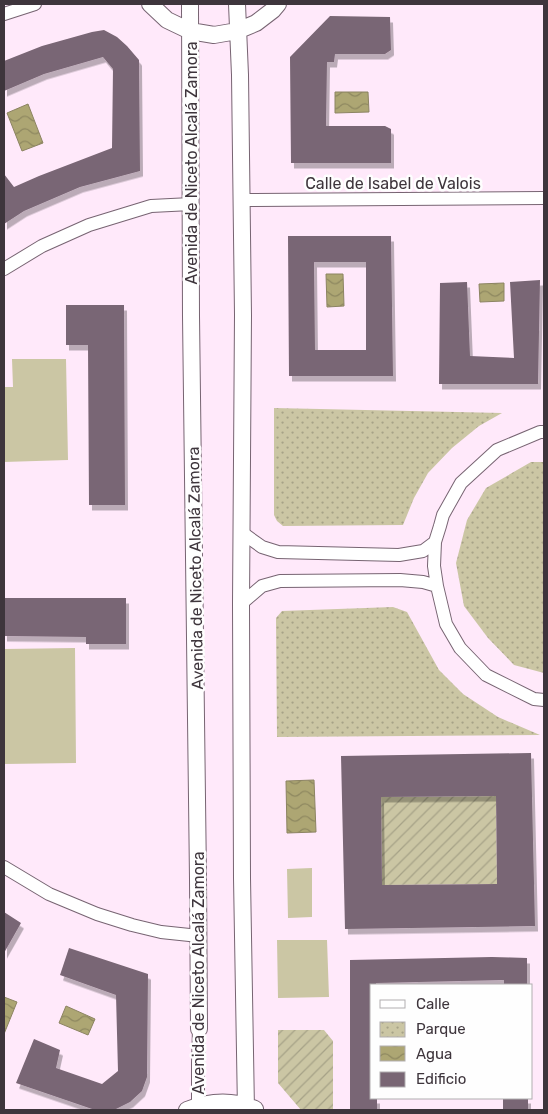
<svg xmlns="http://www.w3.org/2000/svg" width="548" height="1114" viewBox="0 0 548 1114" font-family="Rubik,sans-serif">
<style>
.park{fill:url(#park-dots)}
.garden{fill:url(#garden-furrows)}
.pitch{fill:#cbc6a4}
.water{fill:url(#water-waves);stroke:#8c8462}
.building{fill:#796674;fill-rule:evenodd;filter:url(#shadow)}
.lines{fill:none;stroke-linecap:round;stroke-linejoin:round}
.minor-casing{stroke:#776472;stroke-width:14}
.tertiary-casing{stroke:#776472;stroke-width:18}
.minor{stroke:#fff;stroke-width:12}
.tertiary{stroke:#fff;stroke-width:16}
.labels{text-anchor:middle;stroke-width:5;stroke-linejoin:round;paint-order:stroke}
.street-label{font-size:16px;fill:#3e353c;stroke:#fefefe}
</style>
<defs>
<pattern id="park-dots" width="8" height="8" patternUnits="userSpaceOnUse" patternTransform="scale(1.25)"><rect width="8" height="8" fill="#cbc6a4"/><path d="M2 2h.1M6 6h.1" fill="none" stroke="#a6a287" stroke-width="1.8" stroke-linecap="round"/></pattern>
<pattern id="garden-furrows" width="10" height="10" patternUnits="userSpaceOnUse" patternTransform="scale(1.25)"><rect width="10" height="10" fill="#cbc6a4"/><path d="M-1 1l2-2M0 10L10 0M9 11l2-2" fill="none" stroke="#a6a287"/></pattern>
<pattern id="water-waves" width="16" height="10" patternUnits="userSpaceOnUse" patternTransform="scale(1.25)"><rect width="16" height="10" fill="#ada673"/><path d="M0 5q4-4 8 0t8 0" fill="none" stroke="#8e8860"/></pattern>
<filter id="shadow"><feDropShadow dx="3" dy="5.5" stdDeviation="0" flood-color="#0004"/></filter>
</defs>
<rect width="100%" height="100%" fill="#ffe9fa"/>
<path class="park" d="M274,408L502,413L479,426L452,448L428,473L414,498L403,525L283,526L277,521L274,515Z
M531,462H544V673L514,665L488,638L464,606L456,563L467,520L486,488Z
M393,607L407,612L439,670L463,694L498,717L540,735L277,737L276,618L282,611Z"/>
<path class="garden" d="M496,796L497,884L382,885L381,797Z
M278,1030H324L333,1041V1110H301L278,1083Z"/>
<path class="pitch" d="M12,359H66L68,460L4,462V387H13Z
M75,648L76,763L4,764V649Z
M312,868V917L288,918L287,869Z
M277,940H327L329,997L278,998Z"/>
<path class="water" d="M335,92H368L369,112L335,113Z
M28,104L43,143L22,151L7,113Z
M326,274H343L344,306L327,307Z
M504,283V301L480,302L479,284Z
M314,780L316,832L287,833L286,781Z
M4,997L17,1002L4,1034Z
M66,1006L95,1019L88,1035L59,1023Z"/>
<path class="building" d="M330,16L390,17L391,50L385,54H335L334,62H327L326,126H385L391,129V163H291L290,57Z
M104,30L117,37L127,46L139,60L140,171L80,187L24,211L4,224V174L14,187L39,176L112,148L113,69L103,57L44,74L4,91V61L42,46L92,32Z
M288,236H391L393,376H289ZM314,262H366V350H315Z
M540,280L538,384H439L440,283L467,282L470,356L514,358L510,282Z
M66,305H124L125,505H89L88,345H66Z
M4,598H126V644H86V637L4,636Z
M531,753L535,926L345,929L341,756ZM496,796L497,884L382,885L381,797Z
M4,912L21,923L4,953Z
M69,948L148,974L147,1077L142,1091L130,1102L114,1110H95L16,1083L34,1039L60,1050L56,1068L102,1084L118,1071L116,995L60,975Z
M492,957L527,958V985H504V980L376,983V985H372V1098H377V1110H350V960Z
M503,1098H528V1110H503Z"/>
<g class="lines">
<g class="minor-casing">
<path id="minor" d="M4,14L35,4
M241,200L544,198
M4,269L42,246L89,225L151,206L191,204
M544,432H540L497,450L461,483L443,515L440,526L435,542L434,566L437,586L446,624L460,648L486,675L534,699L544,700
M241,532L262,547L278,552L399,555L423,551L435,542
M241,604L262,586L280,581L400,580L423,582L437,586
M4,867L49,894L97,914L132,925L161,932L199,936
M198,1106V1063L199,1029"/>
</g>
<g class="tertiary-casing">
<path id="tertiary" d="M150,4L167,20L190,31L214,35L237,31L256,23L273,10L278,4
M190,4L191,316L198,879L199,1029
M237,4L240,75L243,315L241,604L242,878L246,1110
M187,1110C209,1101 233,1100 255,1109"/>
</g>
<use href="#minor" class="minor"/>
<use href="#tertiary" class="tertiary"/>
</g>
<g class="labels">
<g class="street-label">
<text transform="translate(191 163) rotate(-90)" y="6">Avenida de Niceto Alcalá Zamora</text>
<text x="393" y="189">Calle de Isabel de Valois</text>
<text transform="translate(195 568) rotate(-91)" y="6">Avenida de Niceto Alcalá Zamora</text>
<text transform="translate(198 973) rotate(-90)" y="6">Avenida de Niceto Alcalá Zamora</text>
</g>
</g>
<rect width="548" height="1114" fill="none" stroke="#3e353c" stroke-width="10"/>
<rect x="370" y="984" width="162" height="115" fill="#fefefe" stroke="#b1aeb0"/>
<rect x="380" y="1000" width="25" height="8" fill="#ffffff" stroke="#b1aeb0"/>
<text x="416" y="1009" font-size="15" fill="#3e353c">Calle</text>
<rect x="380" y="1022" width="25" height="15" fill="url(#park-dots)" stroke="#b1aeb0"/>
<text x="416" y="1034" font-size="15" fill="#3e353c">Parque</text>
<rect x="380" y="1046" width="25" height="15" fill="url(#water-waves)" stroke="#b1aeb0"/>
<text x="416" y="1059" font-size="15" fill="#3e353c">Agua</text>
<rect x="380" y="1072" width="25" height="15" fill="#796674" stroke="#b1aeb0"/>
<text x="416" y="1084" font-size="15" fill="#3e353c">Edificio</text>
</svg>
